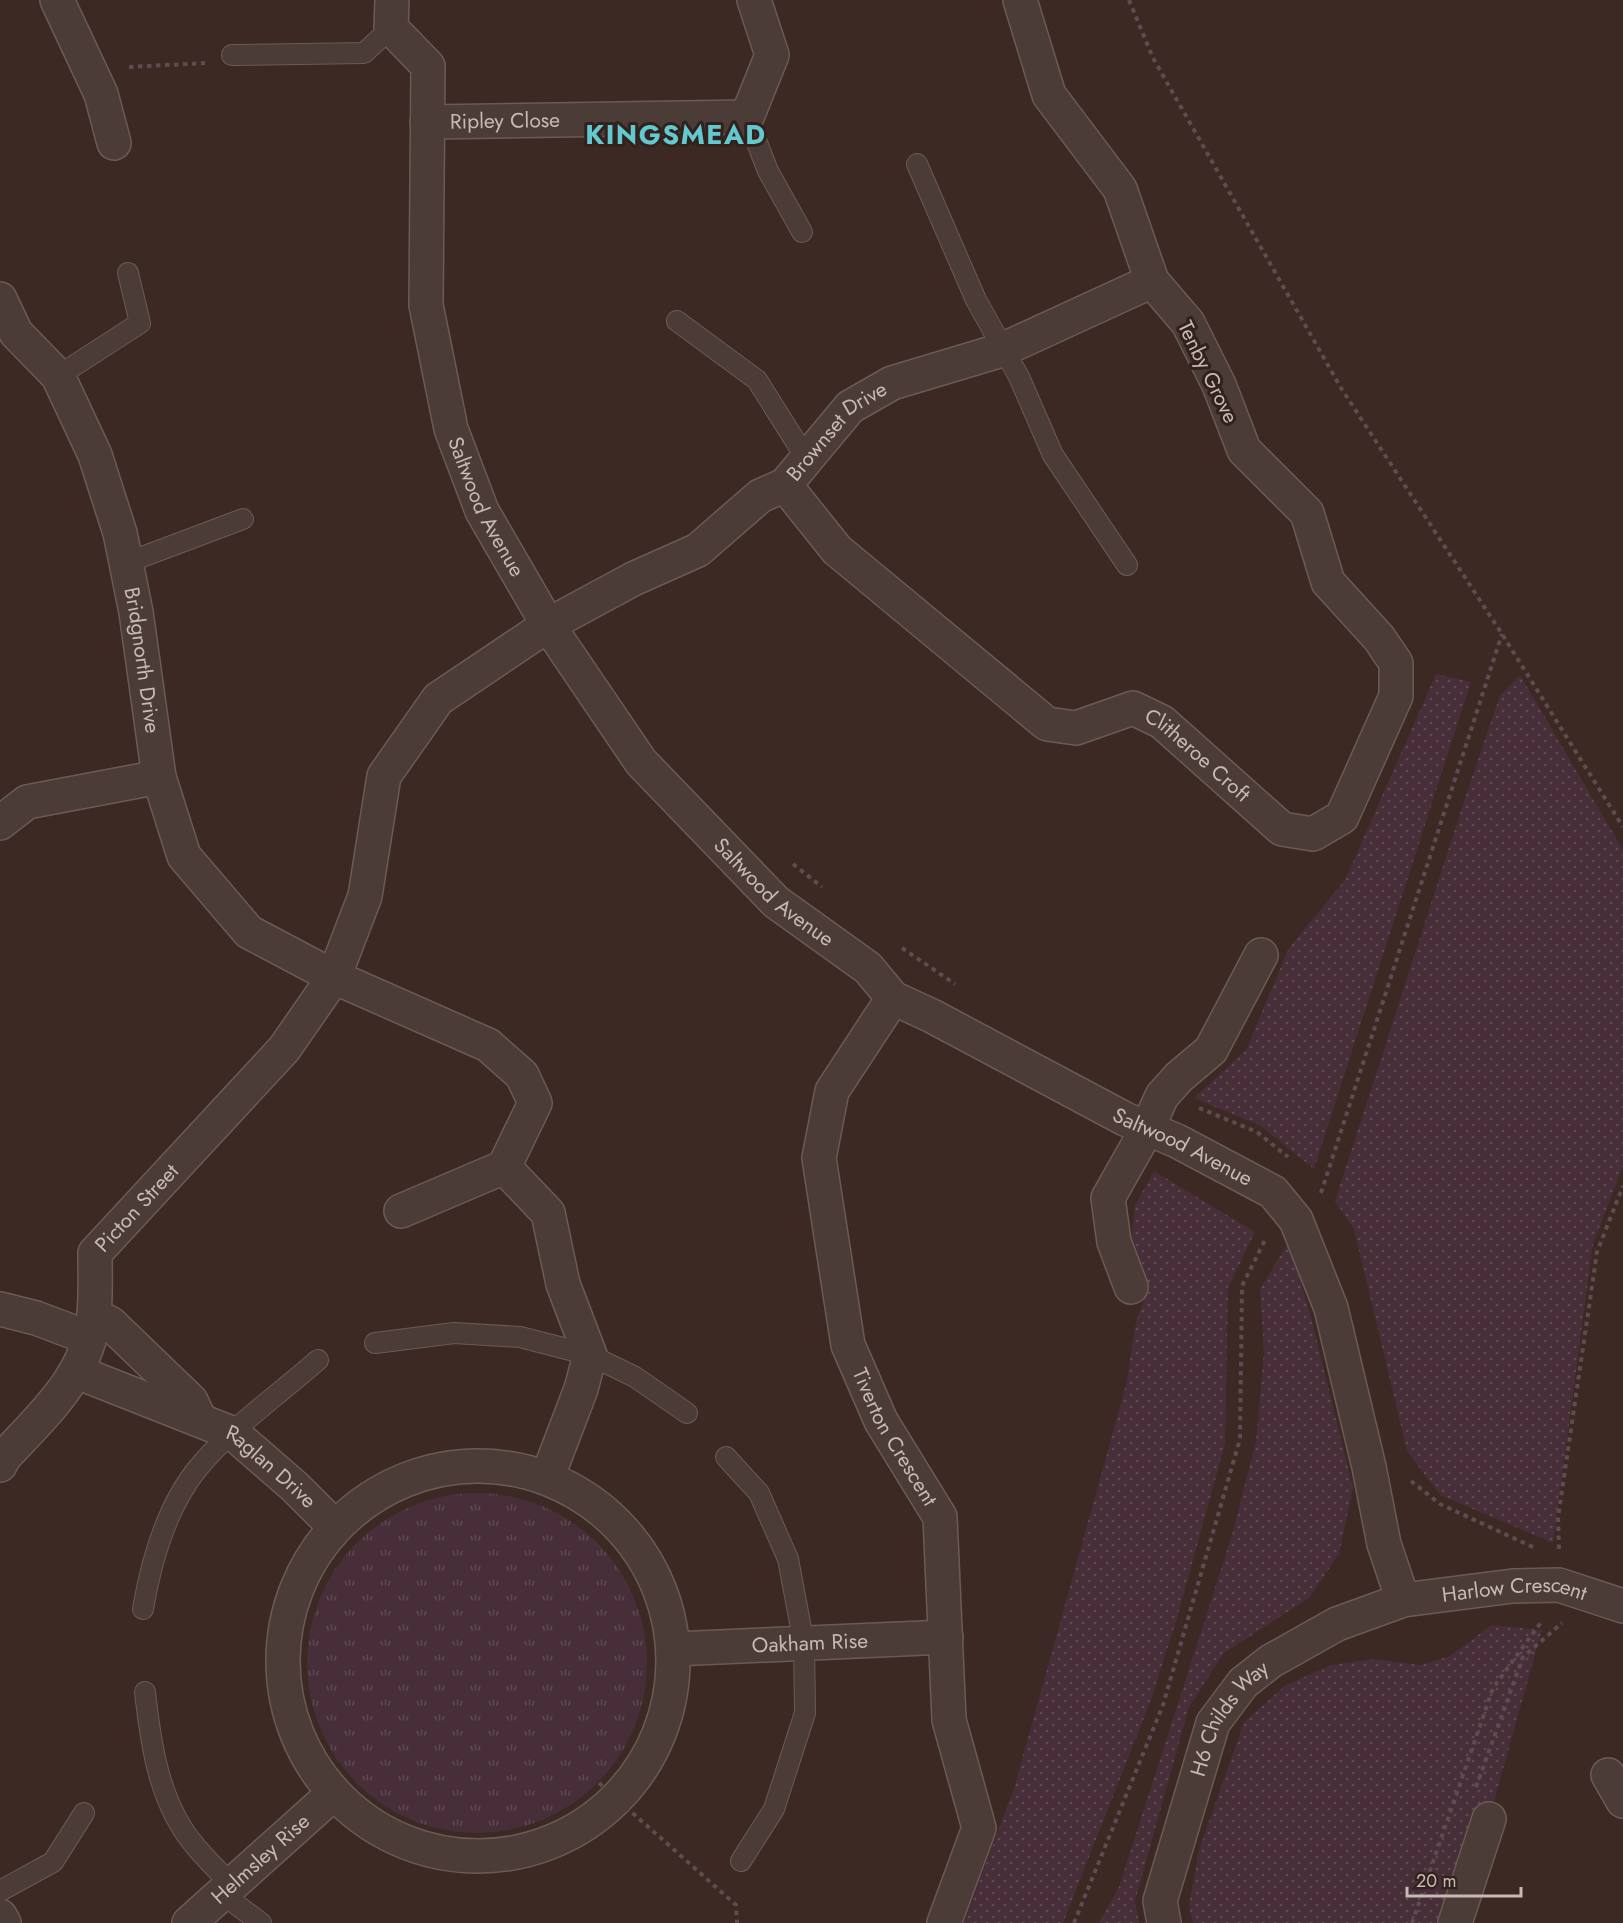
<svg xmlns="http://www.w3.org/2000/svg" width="1623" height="1923" viewBox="0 0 1623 1923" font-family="Jost,sans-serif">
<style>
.grass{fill:url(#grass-dots)}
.park{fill:url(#park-tufts)}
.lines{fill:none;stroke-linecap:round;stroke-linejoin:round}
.service-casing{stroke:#6a5b56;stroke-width:22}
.minor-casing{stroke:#6a5b56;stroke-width:36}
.path{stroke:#604b50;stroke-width:4;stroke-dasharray:4.5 4.5;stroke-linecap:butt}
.service{stroke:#4c3c38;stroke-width:20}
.minor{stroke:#4c3c38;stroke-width:33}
.labels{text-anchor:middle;stroke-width:6;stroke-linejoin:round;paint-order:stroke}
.street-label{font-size:21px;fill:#c7b9b3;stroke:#31221d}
.district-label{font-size:27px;font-weight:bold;letter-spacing:1.5px;fill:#64c8d1;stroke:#31221d}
</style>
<defs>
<pattern id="grass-dots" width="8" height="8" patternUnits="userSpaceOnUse" patternTransform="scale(1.5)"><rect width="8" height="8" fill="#472e38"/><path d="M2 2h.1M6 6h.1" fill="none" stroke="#604a52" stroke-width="1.8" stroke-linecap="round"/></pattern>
<pattern id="park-tufts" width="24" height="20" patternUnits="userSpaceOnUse" patternTransform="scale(1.5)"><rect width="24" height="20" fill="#472e38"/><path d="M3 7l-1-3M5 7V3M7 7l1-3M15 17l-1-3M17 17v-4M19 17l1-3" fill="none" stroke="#604a52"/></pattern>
</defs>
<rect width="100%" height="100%" fill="#3c2924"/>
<path class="grass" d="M1436,674L1471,682L1314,1169L1259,1125L1194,1098L1246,1050L1289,948L1345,880Z
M1520,675L1623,850V1166L1593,1244L1553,1543L1440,1495L1407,1451L1354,1229L1335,1201L1470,783L1500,696Z
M1154,1171L1255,1232L1228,1288L1225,1444L1177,1618L1151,1700L1063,1923H964L1015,1785L1126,1385L1136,1322L1147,1291L1130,1249L1135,1205Z
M1289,1242L1311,1317L1353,1488L1339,1554L1309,1598L1224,1653L1189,1707L1135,1901L1139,1923H1099L1119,1887L1232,1535L1256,1441L1264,1352L1260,1289Z
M1492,1625L1542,1630L1489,1819L1455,1923H1193L1189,1906L1199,1850L1244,1722L1286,1685L1331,1665L1374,1659L1421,1665L1450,1656Z"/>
<path class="park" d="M307 1663a170 170 0 1 1 340 0a170 170 0 1 1-340 0Z"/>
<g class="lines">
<g class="service-casing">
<path id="service" d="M232,55L364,53L391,28
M747,117L768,171L802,232
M917,164L976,300L1019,377L1053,455L1127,565
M677,321L757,380L806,458
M58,376L140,323L128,273
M126,563L243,519
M375,1343L454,1333L520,1337L590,1355L635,1377L687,1413
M726,1457L759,1493L788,1559L804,1644L805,1713L774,1809L741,1861
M143,1609C151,1562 167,1506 198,1468C231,1428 278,1395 318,1360
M145,1692C151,1746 159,1804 196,1847C207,1860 219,1872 231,1884
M0,1891L53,1862L84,1813
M221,1893L261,1923"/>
</g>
<g class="minor-casing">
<g id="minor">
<path d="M57,0L101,94L114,143"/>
<path id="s1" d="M392,0L391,28L428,66L426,305L451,429L482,511L548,625L641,762L776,902L868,968L893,998L932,1016L1125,1119L1177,1141L1273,1192L1296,1220L1331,1308L1369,1467L1384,1544L1403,1600"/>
<path id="s2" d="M427,122L747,117L772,55L754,0"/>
<path id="s3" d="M0,299L16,333L58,376L95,455L120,533L136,612L159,777L184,856L249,932L334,977L488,1045L522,1075L535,1103L504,1167L401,1211"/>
<path id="s4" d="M785,485L837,550L1047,724L1076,728L1133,708L1162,722L1282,829L1313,834L1342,817L1396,696V663L1379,638L1328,582L1307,513L1244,450L1219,385L1188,323L1152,281L1120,189L1049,95L1020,0"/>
<path d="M0,823L27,802L159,777"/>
<path id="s5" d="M893,998L832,1091L819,1158L848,1345L881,1421L940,1517L949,1720L979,1828L944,1923"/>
<path d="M504,1167L548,1213L563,1284L590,1355L581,1389L547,1478"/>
<path d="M1131,1287L1114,1242L1108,1198L1147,1129L1162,1096L1179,1077L1211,1050L1261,955"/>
<path d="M0,1309L36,1318L89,1338"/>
<path d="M94,1315L110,1323L191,1401L199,1418"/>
<path id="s6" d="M77,1372L234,1434L295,1487L335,1527"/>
<path id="s7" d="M0,1465L4,1457C43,1415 89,1375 94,1314C96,1294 95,1273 95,1253L284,1049L334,977L365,896L384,776L438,699L548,625L633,579L698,550L760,496L785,485L850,407L892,383L1002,350L1152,281"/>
<circle cx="478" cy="1661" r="195"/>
<path id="s8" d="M674,1649L946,1637"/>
<path d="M1608,1775L1623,1801"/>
<path d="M0,1916L4,1923"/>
<path id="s9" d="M189,1923L333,1794"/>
<path id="s10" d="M1164,1923L1160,1901L1213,1723L1243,1683L1271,1661L1337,1624L1403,1600L1513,1586L1559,1585L1623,1606"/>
<path d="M1455,1923L1489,1819"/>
</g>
</g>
<path class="path" d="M1129,0L1153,58L1341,388L1502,634L1623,827
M129,67L205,63
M793,864L822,887
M902,948L955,984
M1199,1108L1257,1132L1288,1157
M1321,1193L1502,634
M1411,1481L1440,1504L1535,1548
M1559,1549L1558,1518L1597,1252L1623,1186
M599,1783L736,1905L737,1923
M1476,1787L1523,1657L1562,1623
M1074,1923L1163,1705L1240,1439L1242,1286L1265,1240
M1412,1923L1493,1688L1542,1621"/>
<use href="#service" class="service"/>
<use href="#minor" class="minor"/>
</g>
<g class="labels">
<g class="street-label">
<text dy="7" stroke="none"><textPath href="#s2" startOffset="78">Ripley Close</textPath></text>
<text transform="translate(1208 372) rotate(64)" y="7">Tenby Grove</text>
<text dy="7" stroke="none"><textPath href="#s7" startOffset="1396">Brownset Drive</textPath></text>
<text dy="7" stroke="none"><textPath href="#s1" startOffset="532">Saltwood Avenue</textPath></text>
<text dy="7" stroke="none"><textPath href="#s3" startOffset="396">Bridgnorth Drive</textPath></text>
<text dy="7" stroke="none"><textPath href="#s4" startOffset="526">Clitheroe Croft</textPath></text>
<text dy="7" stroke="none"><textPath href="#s1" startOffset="1018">Saltwood Avenue</textPath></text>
<text dy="7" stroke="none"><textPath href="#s1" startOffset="1504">Saltwood Avenue</textPath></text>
<text dy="7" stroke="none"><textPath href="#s7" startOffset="304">Picton Street</textPath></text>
<text dy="7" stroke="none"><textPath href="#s5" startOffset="472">Tiverton Crescent</textPath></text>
<text dy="7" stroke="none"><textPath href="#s6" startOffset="218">Raglan Drive</textPath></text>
<text dy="7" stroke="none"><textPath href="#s10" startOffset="552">Harlow Crescent</textPath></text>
<text dy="7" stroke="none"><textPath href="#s8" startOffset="136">Oakham Rise</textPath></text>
<text dy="7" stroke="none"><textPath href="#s10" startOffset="220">H6 Childs Way</textPath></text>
<text dy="7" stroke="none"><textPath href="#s9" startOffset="96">Helmsley Rise</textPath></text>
</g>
<g class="district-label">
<text x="676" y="144">KINGSMEAD</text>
</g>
</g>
<path d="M1407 1887v9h114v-9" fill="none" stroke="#c7b9b3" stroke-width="3"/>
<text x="1416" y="1887" font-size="18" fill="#c7b9b3" stroke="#31221d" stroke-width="4.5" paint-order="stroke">20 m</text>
</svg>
